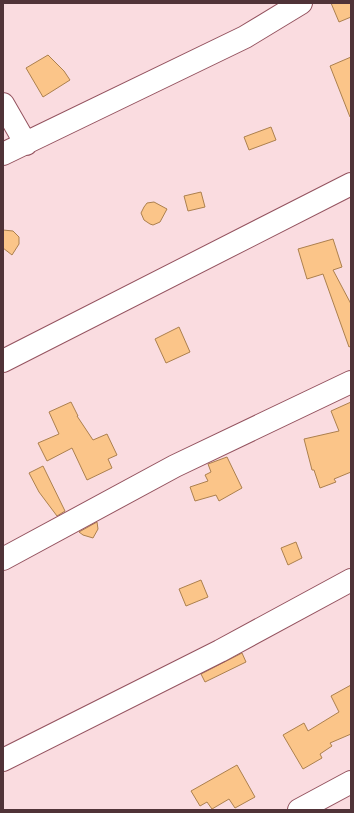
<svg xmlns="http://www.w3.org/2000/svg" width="354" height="813" viewBox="0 0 354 813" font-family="'Golos Text',sans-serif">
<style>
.building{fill:#fbc589;stroke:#ac804e}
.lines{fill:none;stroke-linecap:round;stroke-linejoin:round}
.street-casing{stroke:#94535f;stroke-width:24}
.street{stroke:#fff;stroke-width:22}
</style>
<rect width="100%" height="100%" fill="#fadce0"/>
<path class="building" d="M331,3H351V17L339,22Z
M48,55L64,71L70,80L43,97L26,68Z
M351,57V117H350L330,66Z
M271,127L276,140L249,150L244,137Z
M201,192L205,207L188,211L184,196Z
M154,202L167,209L160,222L153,225L150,224L144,220L141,213L144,207L147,203Z
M3,230L13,231L19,237V244L12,255L3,248Z
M333,239L342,267L333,270L351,304V346L349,347L323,274L307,279L298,249Z
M179,327L190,352L166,363L155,339Z
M71,402L78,416H77L93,440L107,434L117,455L108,459L112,468L87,480L72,448L47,461L38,443L59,434L49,412Z
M351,402V472L334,479L336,482L320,488L314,470H312L304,439L339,431L331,411Z
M227,457L242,488L219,501L216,495L195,501L190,487L208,481L205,475L211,472L208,464Z
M43,466L65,511L57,516L39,492L29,473Z
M97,522L98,529L93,538L83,535L79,532Z
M296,542L302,558L288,565L281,548Z
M201,580L208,597L186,606L179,589Z
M242,653L246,662L205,682L201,674Z
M351,685V734L330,743L332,746L320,754L322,758L303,769L283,735L304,723L308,731L339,712L331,696Z
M237,765L255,797L235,808L229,799L212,809L207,802L200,806L191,791Z"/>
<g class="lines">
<g class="street-casing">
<path id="street" d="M3,104L26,144
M3,154L245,37L301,3
M3,361L351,184
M3,559L175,466L351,382
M3,760L220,651L351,580
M299,810L351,782"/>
</g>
<use href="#street" class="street"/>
</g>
<rect width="354" height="813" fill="none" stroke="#503338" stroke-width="8"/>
</svg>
